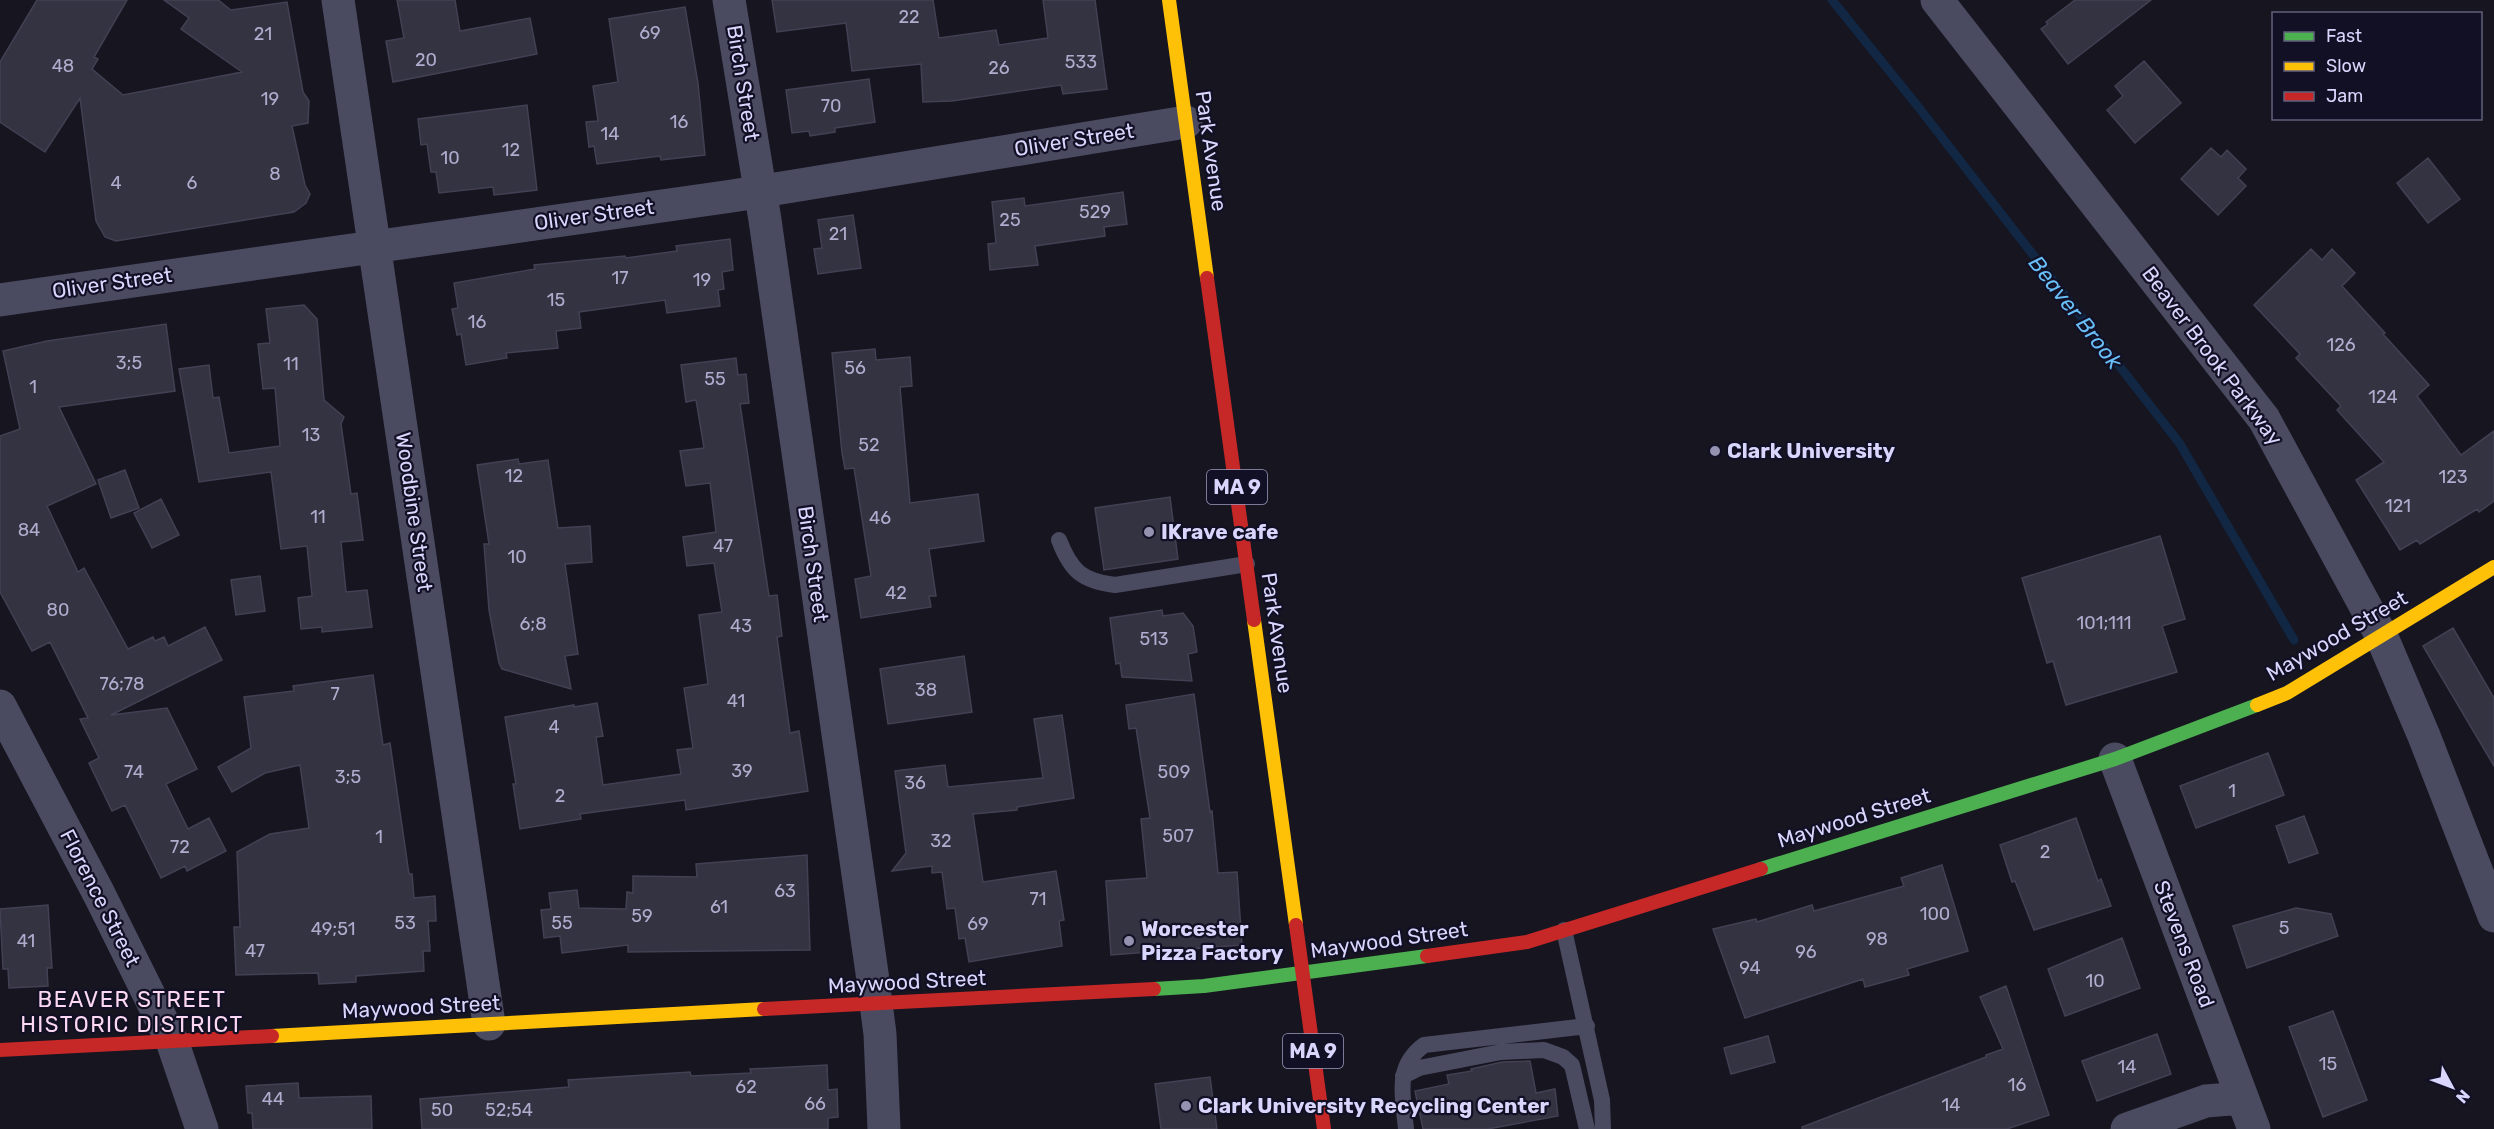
<svg xmlns="http://www.w3.org/2000/svg" width="2494" height="1129" viewBox="0 0 2494 1129" font-family="Rubik,sans-serif">
<style>
.lines{fill:none;stroke-linecap:round;stroke-linejoin:round}
.stream{stroke:#112744;stroke-width:9}
.building{fill:#343342;stroke:#434053;stroke-width:1.5}
.lane{stroke:#4a4b61;stroke-width:16}
.street{stroke:#4a4b61;stroke-width:33}
.fast{stroke:#4caf50;stroke-width:14}
.slow{stroke:#ffc107;stroke-width:14}
.jam{stroke:#c62828;stroke-width:14}
.poi-dot{fill:#9492b0;stroke:#121025;stroke-width:2}
.labels{text-anchor:middle;stroke-width:4.5;stroke-linejoin:round;paint-order:stroke}
.number-label{font-size:18px;fill:#afadce}
.shield{fill:#121025;stroke:#9d9bbc;stroke-width:1.5}
.shield-label{font-size:20px;font-weight:bold;fill:#d8d6fd}
.street-label{font-size:21px;fill:#d8d6fd;stroke:#121025}
.poi-label{font-size:21px;font-weight:bold;fill:#d8d6fd;stroke:#121025;text-anchor:start}
.water-label{font-size:22px;font-style:italic;fill:#68bff8;stroke:#121025}
.neighbourhood-label{font-size:22px;letter-spacing:1.5px;fill:#fdd8f2;stroke:#121025}
</style>
<rect width="100%" height="100%" fill="#161520"/>
<g class="lines">
<path class="stream" d="M1832,0L1916,104L2180,444L2294,640"/>
</g>
<path class="building" d="M37,0H127L94,57L98,59L92,69L123,95L242,72L181,29L189,18L164,0H218L231,10L287,2L303,92L309,101L308,123L292,126L305,185L310,194L306,203L294,212L116,241L105,237L96,221L80,98L45,152L0,122V62Z
M397,0H455L460,31L530,18L537,54L393,82L386,41L404,38Z
M772,0H933L939,38L996,30L999,45L1048,38L1043,0H1095L1107,89L1063,94L1061,85L952,101L923,102L921,64L852,71L846,23L777,32Z
M2075,0H2151L2068,64L2041,29L2048,24L2046,22Z
M685,7L698,83L705,155L661,160L660,156L597,164L594,146L589,147L586,122L598,121L593,86L618,82L609,19Z
M2144,61L2181,103L2135,143L2107,110L2123,96L2115,86Z
M869,79L875,122L835,128V132L810,136L809,131L792,133L786,90Z
M527,105L537,190L494,195L493,187L439,193L436,172H431L427,144L421,145L418,119Z
M2211,148L2221,157L2227,150L2246,169L2238,178L2246,186L2218,215L2181,179Z
M2428,158L2460,199L2428,223L2397,183Z
M1123,192L1127,224L1104,227L1105,236L1035,246L1038,265L990,270L988,244L996,243L992,202L1024,198L1025,206Z
M853,215L861,268L818,274L814,249L822,248L818,220Z
M730,239L733,270L722,272L724,289L718,290L720,306L667,313L665,300L579,312L581,328L556,331L558,348L506,353L507,358L466,365L461,334L457,335L452,309L458,308L454,283L535,269L534,265L625,256L626,258L677,251L676,246Z
M2311,249L2322,260L2332,249L2355,273L2342,286L2385,333L2383,334L2429,385L2417,396L2461,455L2494,431V501L2479,512L2477,509L2420,544L2417,540L2400,550L2356,480L2384,462L2337,410L2341,406L2296,358L2300,354L2254,305Z
M304,305L317,319L324,400L344,417L341,424L351,494L357,493L363,540L341,542L346,592L367,590L372,627L322,632V627L301,629L298,598L312,596L307,546L281,549L271,472L199,482L179,369L209,365L213,398L219,397L229,453L280,446L275,388L263,389L258,344L270,343L266,309Z
M166,324L175,391L59,407L96,484L47,506L78,572L84,568L128,649L153,637L155,641L164,637L168,646L205,627L222,660L111,715L167,708L197,769L166,784L188,829L209,818L226,851L187,871L185,866L161,878L125,805L112,811L89,763L99,758L80,719L88,718L50,642L32,651L0,592V436L20,429L3,351L47,341Z
M875,349L876,360L910,357L912,386L900,387L910,503L978,494L984,541L929,549L936,596H929L931,607L861,618L855,579L871,576L854,468L845,469L842,453L832,353Z
M736,358L738,375L746,374L749,403L740,404L769,596L777,595L782,636L777,637L790,733L799,731L808,791L686,810L685,800L580,814L581,819L520,829L513,784H516L505,717L574,705V707L597,703L603,736L596,737L603,785L681,774L677,750L693,748L684,688L708,684L699,615L722,612L714,563L687,566L683,537L716,532L710,483L686,486L680,451L704,448L696,400L686,402L681,365Z
M518,459L519,464L548,460L558,528L590,526L592,562L565,564L578,654L565,656L571,689L502,669L499,663L489,610L484,544H489L477,465Z
M125,470L139,508L111,518L98,480Z
M1170,497L1178,559L1104,570L1095,508Z
M161,499L179,535L152,548L134,513Z
M2160,536L2185,619L2162,626L2177,672L2066,705L2053,661L2047,663L2022,578Z
M260,576L265,611L236,615L231,580Z
M1162,610L1163,616L1183,613L1193,626L1197,652L1188,654L1192,681L1122,677L1120,663L1116,664L1110,618Z
M2453,628L2494,698V766L2423,646Z
M964,656L972,712L888,724L880,669Z
M373,675L383,745L390,743L409,874H412L414,898L435,896L436,921H428L430,951H423L424,971L356,976V982L319,984L318,973L236,975L234,927H240L237,852L270,834L309,828L300,765L265,773L232,792L218,767L251,748L244,697L294,691L293,686Z
M1194,694L1210,812L1212,811L1218,873L1237,872L1242,945L1111,955L1106,881L1147,878L1141,819L1150,818L1136,728L1129,729L1126,705Z
M1062,715L1074,798L1017,807V810L973,814L983,882L1056,871L1064,920L1059,921L1062,946L969,962L965,938L959,939L955,908L947,909L942,872L932,873V866L892,871L906,853L895,771L945,765L948,787L1043,778L1034,719Z
M2268,753L2284,795L2196,828L2180,786Z
M2304,816L2318,853L2289,863L2276,826Z
M2076,818L2098,881L2101,879L2111,906L2034,930L2015,881L2012,882L2000,845Z
M807,855L810,950L628,952V945L562,953L560,936L544,938L541,910L551,909L549,893L577,890L579,908L626,909L627,892L633,893V876L697,877L696,864Z
M1942,865L1968,951L1907,969L1909,975L1865,987L1863,979L1745,1018L1713,929L1756,919L1757,922L1812,905L1814,911L1904,886L1901,878Z
M48,905L52,968H47L48,986L9,988L8,969H3L0,909Z
M2296,908L2331,914L2338,936L2247,968L2233,926Z
M2122,938L2140,988L2065,1016L2048,969Z
M2006,986L2049,1115L2007,1129H1802V1127L1986,1057V1055L2003,1049L1980,997Z
M2333,1011L2367,1100L2323,1117L2289,1027Z
M2157,1034L2171,1074L2097,1101L2082,1061Z
M1768,1036L1775,1062L1731,1074L1724,1048Z
M1530,1061L1536,1093L1555,1089L1558,1116L1488,1129H1423L1415,1091L1449,1084L1447,1075L1472,1071L1471,1069L1502,1062Z
M827,1065L828,1090L837,1089L838,1117L828,1118V1129H422L420,1099L569,1087L568,1080L690,1072L691,1076L751,1073L750,1069Z
M1210,1077L1217,1129H1161L1155,1084Z
M298,1083L299,1098L371,1096L372,1129H253L252,1113H248L246,1086Z"/>
<g class="lines">
<path class="lane" d="M1059,540C1071,571 1082,581 1115,585L1247,564
M1564,930L1602,1100L1603,1129
M1403,1076L1419,1068L1501,1052L1544,1050L1563,1057L1572,1065L1587,1129
M1406,1129C1403,1096 1394,1067 1424,1045L1587,1026"/>
<path class="street" d="M338,0L489,1024
M729,0L765,220L872,973L880,1034L884,1129
M1937,0L2264,419L2381,635L2424,736L2494,916
M0,300L732,196L1186,122
M0,706L99,894L172,1041L202,1129
M2115,759L2254,1129
M2127,1129L2206,1101L2242,1098"/>
<path class="fast" d="M1761,869L2115,759L2257,705
M1154,989L1204,986L1427,956"/>
<path class="slow" d="M1169,0L1207,278
M1254,620L1296,925
M2257,705L2287,693L2494,567
M272,1036L764,1009"/>
<path class="jam" d="M1207,278L1254,620
M1296,925L1324,1129
M1427,956L1527,942L1761,869
M764,1009L1154,989
M0,1050L272,1036"/>
</g>
<g class="poi-dot">
<circle cx="1715" cy="451" r="6"/>
<circle cx="1149" cy="532" r="6"/>
<circle cx="1129" cy="941" r="6"/>
<circle cx="1186" cy="1106" r="6"/>
</g>
<g class="labels">
<g class="number-label">
<text x="909" y="23">22</text>
<text x="650" y="39">69</text>
<text x="263" y="40">21</text>
<text x="426" y="66">20</text>
<text x="1081" y="68">533</text>
<text x="63" y="72">48</text>
<text x="999" y="74">26</text>
<text x="270" y="105">19</text>
<text x="831" y="112">70</text>
<text x="679" y="128">16</text>
<text x="610" y="140">14</text>
<text x="511" y="156">12</text>
<text x="450" y="164">10</text>
<text x="275" y="180">8</text>
<text x="116" y="189">4</text>
<text x="192" y="189">6</text>
<text x="1095" y="218">529</text>
<text x="1010" y="226">25</text>
<text x="838" y="240">21</text>
<text x="620" y="284">17</text>
<text x="702" y="286">19</text>
<text x="556" y="306">15</text>
<text x="477" y="328">16</text>
<text x="2341" y="351">126</text>
<text x="129" y="369">3;5</text>
<text x="291" y="370">11</text>
<text x="855" y="374">56</text>
<text x="715" y="385">55</text>
<text x="33" y="393">1</text>
<text x="2383" y="403">124</text>
<text x="311" y="441">13</text>
<text x="869" y="451">52</text>
<text x="514" y="482">12</text>
<text x="2453" y="483">123</text>
<text x="2398" y="512">121</text>
<text x="318" y="523">11</text>
<text x="880" y="524">46</text>
<text x="29" y="536">84</text>
<text x="723" y="552">47</text>
<text x="517" y="563">10</text>
<text x="896" y="599">42</text>
<text x="58" y="616">80</text>
<text x="2104" y="629">101;111</text>
<text x="533" y="630">6;8</text>
<text x="741" y="632">43</text>
<text x="1154" y="645">513</text>
<text x="122" y="690">76;78</text>
<text x="926" y="696">38</text>
<text x="335" y="700">7</text>
<text x="736" y="707">41</text>
<text x="554" y="733">4</text>
<text x="742" y="777">39</text>
<text x="134" y="778">74</text>
<text x="1174" y="778">509</text>
<text x="348" y="783">3;5</text>
<text x="915" y="789">36</text>
<text x="2232" y="797">1</text>
<text x="560" y="802">2</text>
<text x="1178" y="842">507</text>
<text x="379" y="843">1</text>
<text x="941" y="847">32</text>
<text x="180" y="853">72</text>
<text x="2045" y="858">2</text>
<text x="785" y="897">63</text>
<text x="1038" y="905">71</text>
<text x="719" y="913">61</text>
<text x="1935" y="920">100</text>
<text x="642" y="922">59</text>
<text x="405" y="929">53</text>
<text x="562" y="929">55</text>
<text x="978" y="930">69</text>
<text x="2284" y="934">5</text>
<text x="333" y="935">49;51</text>
<text x="1877" y="945">98</text>
<text x="26" y="947">41</text>
<text x="255" y="957">47</text>
<text x="1806" y="958">96</text>
<text x="1750" y="974">94</text>
<text x="2095" y="987">10</text>
<text x="2328" y="1070">15</text>
<text x="2127" y="1073">14</text>
<text x="2017" y="1091">16</text>
<text x="746" y="1093">62</text>
<text x="273" y="1105">44</text>
<text x="815" y="1110">66</text>
<text x="1951" y="1111">14</text>
<text x="442" y="1116">50</text>
<text x="509" y="1116">52;54</text>
</g>
<g class="shield">
<rect x="1207" y="470" width="60" height="34" rx="4.5"/>
<rect x="1283" y="1034" width="60" height="34" rx="4.5"/>
</g>
<g class="shield-label">
<text x="1237" y="494">MA 9</text>
<text x="1313" y="1058">MA 9</text>
</g>
<g class="street-label">
<text transform="translate(743 83) rotate(81)" y="7">Birch Street</text>
<text transform="translate(1074 140) rotate(-9)" y="7">Oliver Street</text>
<text transform="translate(1211 151) rotate(82)" y="7">Park Avenue</text>
<text transform="translate(594 215) rotate(-8)" y="7">Oliver Street</text>
<text transform="translate(112 283) rotate(-8)" y="7">Oliver Street</text>
<text transform="translate(2212 356) rotate(53)" y="7">Beaver Brook Parkway</text>
<text transform="translate(414 512) rotate(82)" y="7">Woodbine Street</text>
<text transform="translate(813 564) rotate(82)" y="7">Birch Street</text>
<text transform="translate(1277 633) rotate(82)" y="7">Park Avenue</text>
<text transform="translate(2337 636) rotate(-30)" y="7">Maywood Street</text>
<text transform="translate(1854 818) rotate(-17)" y="7">Maywood Street</text>
<text transform="translate(100 898) rotate(63)" y="7">Florence Street</text>
<text transform="translate(1389 940) rotate(-8)" y="7">Maywood Street</text>
<text transform="translate(2184 944) rotate(69)" y="7">Stevens Road</text>
<text transform="translate(907 982) rotate(-3)" y="7">Maywood Street</text>
<text transform="translate(421 1007) rotate(-3)" y="7">Maywood Street</text>
</g>
<g class="poi-label">
<text x="1727" y="458">Clark University</text>
<text x="1161" y="539">IKrave cafe</text>
<text x="1141" y="936">Worcester<tspan x="1141" dy="24">Pizza Factory</tspan></text>
<text x="1198" y="1113">Clark University Recycling Center</text>
</g>
<g class="water-label">
<text transform="translate(2076 312) rotate(52)" y="8">Beaver Brook</text>
</g>
<g class="neighbourhood-label">
<text x="132" y="1007">BEAVER STREET<tspan x="132" dy="25">HISTORIC DISTRICT</tspan></text>
</g>
</g>
<rect x="2272" y="12" width="210" height="108" fill="#121025" stroke="#615f7b" stroke-width="1.5"/>
<rect x="2284" y="32" width="30" height="9" fill="#4caf50" stroke="#615f7b" stroke-width="1.5"/>
<text x="2326" y="42" font-size="18" fill="#d8d6fd">Fast</text>
<rect x="2284" y="62" width="30" height="9" fill="#ffc107" stroke="#615f7b" stroke-width="1.5"/>
<text x="2326" y="72" font-size="18" fill="#d8d6fd">Slow</text>
<rect x="2284" y="92" width="30" height="9" fill="#c62828" stroke="#615f7b" stroke-width="1.5"/>
<text x="2326" y="102" font-size="18" fill="#d8d6fd">Jam</text>
<g transform="translate(2452 1087) rotate(131)" stroke="#121025" stroke-width="4.5" paint-order="stroke">
<path d="M0-4.5L10 22L0 15L-10 22Z" fill="#d8d6fd"/>
<text y="-9" font-size="16" font-weight="bold" text-anchor="middle" fill="#d8d6fd">N</text>
</g>
</svg>
